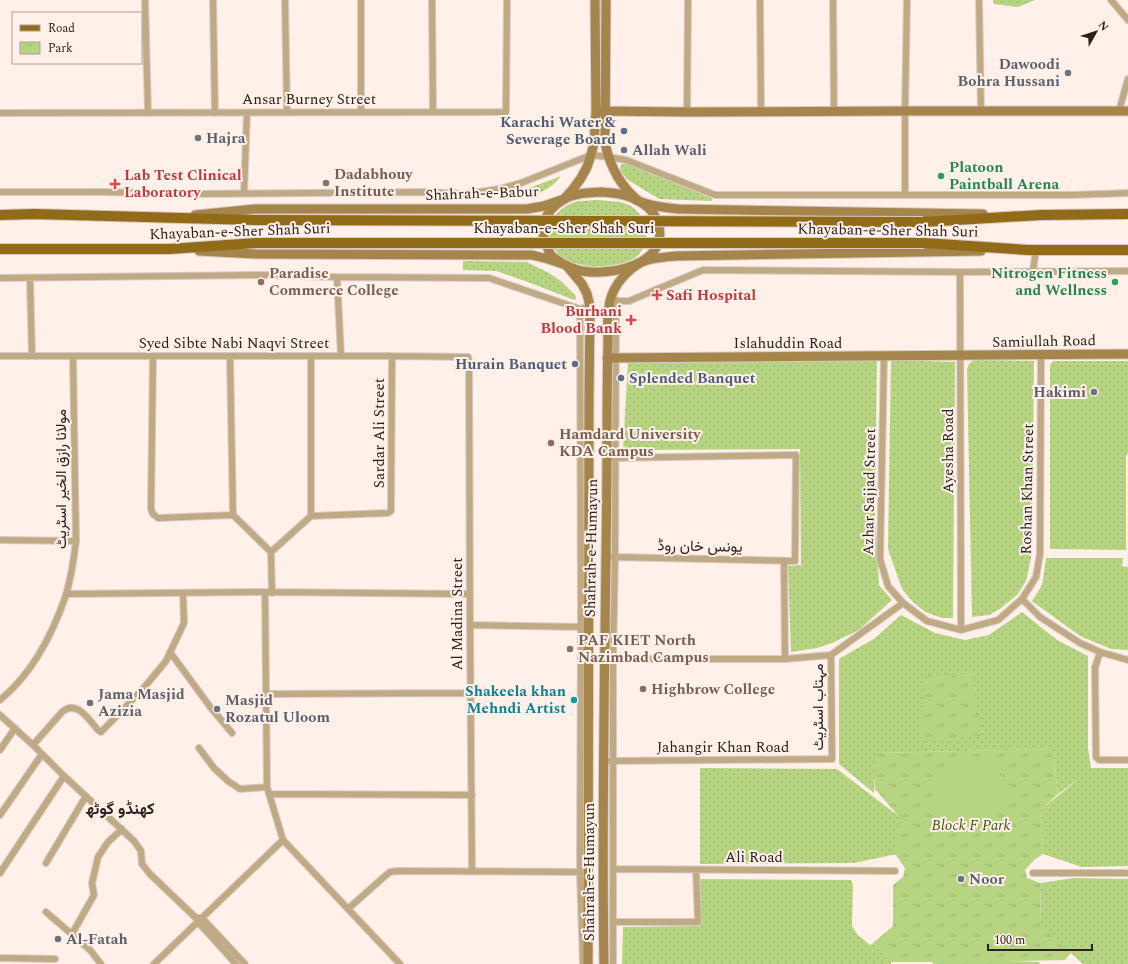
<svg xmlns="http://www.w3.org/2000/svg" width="1128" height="964" viewBox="0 0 1128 964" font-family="Spectral,Vazirmatn,serif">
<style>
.grass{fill:url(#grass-dots)}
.park{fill:url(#park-tufts)}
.pitch{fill:#b6d481}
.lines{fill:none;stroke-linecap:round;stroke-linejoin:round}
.street-casing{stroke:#d9cbc4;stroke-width:8}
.secondary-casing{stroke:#d9cbc4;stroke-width:11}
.primary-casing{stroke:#d9cbc4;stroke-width:12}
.street{stroke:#bfaa85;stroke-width:6}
.secondary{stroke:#a5854c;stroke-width:9}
.primary{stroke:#916b17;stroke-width:10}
.primary-bridge-casing{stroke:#d9cbc4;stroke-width:12;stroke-linecap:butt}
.primary-bridge{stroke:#916b17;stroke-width:10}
.worship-dot{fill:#6b7280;stroke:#fff0e9;stroke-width:1.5}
.service-dot{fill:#5c6f8a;stroke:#fff0e9;stroke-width:1.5}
.leisure-dot{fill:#2e9e5b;stroke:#fff0e9;stroke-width:1.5}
.education-dot{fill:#8d6e63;stroke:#fff0e9;stroke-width:1.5}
.health-dot{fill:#e0444e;stroke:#fff0e9;stroke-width:1.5}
.culture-dot{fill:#0f9aa8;stroke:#fff0e9;stroke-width:1.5}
.labels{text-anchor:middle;stroke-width:4;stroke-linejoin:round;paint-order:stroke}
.worship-label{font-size:15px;font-weight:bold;fill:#5b616d;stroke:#fff0e9;text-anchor:start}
.street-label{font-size:15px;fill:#2b221e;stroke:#fff0e9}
.service-label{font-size:15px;font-weight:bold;fill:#4e5e75;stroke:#fff0e9;text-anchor:end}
.leisure-label{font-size:15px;font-weight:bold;fill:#27864d;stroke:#fff0e9;text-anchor:start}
.education-label{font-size:15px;font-weight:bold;fill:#785e54;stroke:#fff0e9;text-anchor:start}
.health-label{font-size:15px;font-weight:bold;fill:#be3a42;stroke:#fff0e9;text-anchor:start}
.culture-label{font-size:15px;font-weight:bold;fill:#0d838f;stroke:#fff0e9;text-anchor:end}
.park-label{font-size:15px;font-style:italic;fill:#435614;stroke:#fff0e9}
.neighbourhood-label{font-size:16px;font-weight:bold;fill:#2b221e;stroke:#fff0e9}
</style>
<defs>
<pattern id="grass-dots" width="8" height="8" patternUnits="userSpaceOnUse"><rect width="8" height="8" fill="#b6d481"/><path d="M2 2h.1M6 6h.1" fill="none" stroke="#9db66f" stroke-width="1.8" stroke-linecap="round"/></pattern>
<pattern id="park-tufts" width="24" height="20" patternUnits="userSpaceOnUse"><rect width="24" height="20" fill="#b6d481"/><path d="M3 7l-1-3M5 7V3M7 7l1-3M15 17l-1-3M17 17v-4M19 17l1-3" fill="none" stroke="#9db66f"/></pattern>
</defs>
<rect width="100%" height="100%" fill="#fff0e9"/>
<path class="grass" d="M993,0H1035L1018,7L994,4Z
M625,163L709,197L712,199V201L659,199L628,180L621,172L620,169L621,165Z
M561,176C550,192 527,200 508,196Z
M597,200C605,201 616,201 624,203C646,210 655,241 636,257C627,264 601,268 589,266C581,265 570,262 563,258C552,251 546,235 551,223C554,214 562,208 570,204C577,200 588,201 597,200Z
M463,261L527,262L551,274L562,282L576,296V299L574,300L528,282L496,271L463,270Z
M891,360L955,362L953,618H942L925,612L912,601L902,589L888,549Z
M973,360L1034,361L1032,553L1026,581L1018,594L1000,609L989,615L972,617L967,369L969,364Z
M628,361H877L875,514L879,585L892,600L859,630L832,643L817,648L791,652L788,566L801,565L800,449L623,450Z
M1053,361H1128V453L1126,456V550L1050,549V365Z
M1046,558H1123L1122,566L1128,567V650L1111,649L1080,636L1032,601L1042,585Z
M1022,612L1057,640L1088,656V748L1091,768H1128V866L1082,867L1043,854L1041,810L1078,779L1058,794L1053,749L876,753L874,793L839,764V659L875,638L901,615L935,633L965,640L989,635Z
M700,768L837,769L901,818L897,854L854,863L700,864Z
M1074,878L1128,879V964H1083L1041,926L1040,883Z
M700,879L851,880L853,885L852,926L858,935L870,945L873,943L891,962V964H622L623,927L701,926Z"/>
<path class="park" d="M972,671L980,736L918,741L927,673C944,679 955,677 972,671Z
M1053,749L1058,794L1041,810L1043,854L1034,860L1025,870L1027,878L1040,883L1041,925L1071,953L1065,960L1009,961L1040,962L1039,964H933L932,962H891L873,943L893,926V885L903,877L905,868L895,854L900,818L875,789V753Z"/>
<path class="pitch" d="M935 792a35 35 0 1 1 70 0a35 35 0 1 1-70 0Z"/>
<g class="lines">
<g class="street-casing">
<path id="street" d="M145,0L148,113
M213,0L215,113
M285,0L287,112
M432,0L433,112
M760,0L761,112
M833,0L834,112
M979,0L981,111
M1111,0L1128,20
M1119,111L1128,79
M361,112V0
M687,112L688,0
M0,113L506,112L507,0
M0,192H103L184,194L425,192L466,194L499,189L521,183L591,155L608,157L626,160L715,195H1072L1128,193
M244,193L247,113
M905,195V111L907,0
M1033,271L1036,250
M960,272L961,630
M337,277L341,356
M0,278L262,275L337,277L489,278L580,309
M30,278L32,356
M612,301H629L703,270L960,272L1128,271
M0,356H392L468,357L469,362L470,625L472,871
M153,356L151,509L153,514L158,518L233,515
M230,356L233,515L271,552L272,593
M884,357L880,559L888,586L903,603L927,621L961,630
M613,458L796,455L795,561L613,557
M311,516L388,513L391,511L392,356
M0,540L76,541
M271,552L311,516V356
M784,561L785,659
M265,592L267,787L283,840L400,964
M66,594L265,592L469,594
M1022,599L1040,617L1080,643L1100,652L1128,660
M470,625L584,627
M961,630L998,620L1022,599L1036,577L1040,554L1041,354
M170,652L211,708L232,733
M1100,652L1095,668L1096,757L1099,760H1128
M609,659H785L831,655L903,603
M266,694L470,693
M0,700C32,674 53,633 66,595C71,577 74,559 76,541L73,356
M0,715L33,745L64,776L134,841L141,851L142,864L150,874L196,918L198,922L236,964
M33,745L62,712C77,699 89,720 98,730L101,732L105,728L142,690L166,661L184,623L183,593
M199,748L214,768L228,781L240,789L267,787
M0,750L15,728
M609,761L832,759L831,655
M269,794L472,795
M0,815L42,754
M46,863L86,796
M613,869L895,871
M0,873L64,776
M1033,873H1128
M349,908L385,876L390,872L396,871L580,872
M46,912L90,950L101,964
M198,918H202L245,964
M613,922H698L696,870
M72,934L94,895L92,883L98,857L108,842L122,829
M0,958L55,959
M154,964L283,840
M583,964L580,872L581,626L580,309L590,306
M613,964V659L615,557L616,300"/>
</g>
<g class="secondary-casing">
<path id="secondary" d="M606,0L605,143C609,162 616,178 629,192C631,194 634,197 636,199C644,205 668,208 678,209L983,214
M599,111L687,112L905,111H1128
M601,192C613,193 626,194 636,200C648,205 656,214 659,227C667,265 610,276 582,271C572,269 561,263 553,257C550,255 549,252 548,249C537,230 545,210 563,200C574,193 588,193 601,192Z
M195,215L255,209H527L544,206L564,199L573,189L581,178L587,167L591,155L594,143L596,111L595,0
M199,251L256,254L532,255L548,259L566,265L582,284L587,294L590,306L589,399L588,964
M607,358L1128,354
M604,964C601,794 606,625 607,455C607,418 607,380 608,342C608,325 606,306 614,290C619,280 629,269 640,263C649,258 666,257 676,256L981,251"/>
</g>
<g class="primary-casing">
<path id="primary" d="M0,215L34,214L255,220
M923,222L1041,215L1128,214
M924,243L1028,250H1128
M0,249H170L256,243"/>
</g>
<use href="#street" class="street"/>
<use href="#secondary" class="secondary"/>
<use href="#primary" class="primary"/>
<g class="primary-bridge-casing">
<path id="primary-bridge" d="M255,220L923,222
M256,243H924"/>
</g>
<use href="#primary-bridge" class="primary-bridge"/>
</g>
<g class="worship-dot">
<circle cx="1068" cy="73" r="4"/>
<circle cx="198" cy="138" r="4"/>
<circle cx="624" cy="150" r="4"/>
<circle cx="1094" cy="392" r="4"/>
<circle cx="90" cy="703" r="4"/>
<circle cx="217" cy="709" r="4"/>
<circle cx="961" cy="879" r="4"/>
<circle cx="58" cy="939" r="4"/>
</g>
<g class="service-dot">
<circle cx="624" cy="131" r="4"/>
<circle cx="575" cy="364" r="4"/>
<circle cx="621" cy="378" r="4"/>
</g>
<g class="leisure-dot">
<circle cx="941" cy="176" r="4"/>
<circle cx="1115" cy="282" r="4"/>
</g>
<g class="education-dot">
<circle cx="326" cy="183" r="4"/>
<circle cx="261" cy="282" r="4"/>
<circle cx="551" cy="443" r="4"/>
<circle cx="570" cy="649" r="4"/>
<circle cx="643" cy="689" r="4"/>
</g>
<g class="health-dot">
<path d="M113 178h4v4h4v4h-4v4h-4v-4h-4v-4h4z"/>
<path d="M655 289h4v4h4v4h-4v4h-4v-4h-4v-4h4z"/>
<path d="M629 314h4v4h4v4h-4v4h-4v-4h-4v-4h4z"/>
</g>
<circle class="culture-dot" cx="574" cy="700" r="4"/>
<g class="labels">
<g class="worship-label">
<text x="1060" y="69" text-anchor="end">Dawoodi<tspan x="1060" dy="17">Bohra Hussani</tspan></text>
<text x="206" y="143">Hajra</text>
<text x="632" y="155">Allah Wali</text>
<text x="1086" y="397" text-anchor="end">Hakimi</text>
<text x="98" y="699">Jama Masjid<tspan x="98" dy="17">Azizia</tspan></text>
<text x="225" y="705">Masjid<tspan x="225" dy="17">Rozatul Uloom</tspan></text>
<text x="969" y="884">Noor</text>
<text x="66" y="944">Al-Fatah</text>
</g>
<g class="street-label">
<text x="309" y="104">Ansar Burney Street</text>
<text transform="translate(482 193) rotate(-2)" y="5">Shahrah-e-Babur</text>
<text x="564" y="233">Khayaban-e-Sher Shah Suri</text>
<text transform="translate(888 230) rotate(1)" y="5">Khayaban-e-Sher Shah Suri</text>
<text transform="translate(240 231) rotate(-2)" y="5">Khayaban-e-Sher Shah Suri</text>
<text transform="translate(1044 341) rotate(-1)" y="5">Samiullah Road</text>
<text x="234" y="348">Syed Sibte Nabi Naqvi Street</text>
<text x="788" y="348">Islahuddin Road</text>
<text transform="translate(379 433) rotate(-90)" y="5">Sardar Ali Street</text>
<text transform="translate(948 451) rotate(-90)" y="5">Ayesha Road</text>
<text transform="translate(61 479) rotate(-90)" y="5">مولانا رازق الخیر اسٹریٹ</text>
<text transform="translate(1027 489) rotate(-89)" y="5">Roshan Khan Street</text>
<text transform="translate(869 492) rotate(-89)" y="5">Azhar Sajjad Street</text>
<text transform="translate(700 546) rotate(1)" y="5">یونس خان روڈ</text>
<text transform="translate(591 548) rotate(-89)" y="5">Shahrah-e-Humayun</text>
<text transform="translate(457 614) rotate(-90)" y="5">Al Madina Street</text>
<text transform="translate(818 707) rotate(-90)" y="5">مہتاب اسٹریٹ</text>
<text x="723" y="752">Jahangir Khan Road</text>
<text x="754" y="862">Ali Road</text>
<text transform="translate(589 872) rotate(-90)" y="5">Shahrah-e-Humayun</text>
</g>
<g class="service-label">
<text x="616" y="127">Karachi Water &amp;<tspan x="616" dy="17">Sewerage Board</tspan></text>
<text x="567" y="369">Hurain Banquet</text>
<text x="629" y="383" text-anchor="start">Splended Banquet</text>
</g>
<g class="leisure-label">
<text x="949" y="172">Platoon<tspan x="949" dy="17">Paintball Arena</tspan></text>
<text x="1107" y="278" text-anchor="end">Nitrogen Fitness<tspan x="1107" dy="17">and Wellness</tspan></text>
</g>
<g class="education-label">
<text x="334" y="179">Dadabhouy<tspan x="334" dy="17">Institute</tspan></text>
<text x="269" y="278">Paradise<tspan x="269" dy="17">Commerce College</tspan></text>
<text x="559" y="439">Hamdard University<tspan x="559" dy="17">KDA Campus</tspan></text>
<text x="578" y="645">PAF KIET North<tspan x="578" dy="17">Nazimbad Campus</tspan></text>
<text x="651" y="694">Highbrow College</text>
</g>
<g class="health-label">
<text x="124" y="180">Lab Test Clinical<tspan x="124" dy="17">Laboratory</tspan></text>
<text x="666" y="300">Safi Hospital</text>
<text x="622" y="316" text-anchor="end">Burhani<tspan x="622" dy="17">Blood Bank</tspan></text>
</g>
<g class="culture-label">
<text x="566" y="696">Shakeela khan<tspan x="566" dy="17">Mehndi Artist</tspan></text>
</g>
<g class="park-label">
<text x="971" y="830">Block F Park</text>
</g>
<g class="neighbourhood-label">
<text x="120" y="814">کھنڈو گوٹھ</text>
</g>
</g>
<rect x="12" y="12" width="130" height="52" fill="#fff0e9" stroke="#aa9e98"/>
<rect x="20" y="25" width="20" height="6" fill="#916b17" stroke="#aa9e98"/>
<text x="48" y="32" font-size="12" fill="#2b221e">Road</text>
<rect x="20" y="42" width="20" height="12" fill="url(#park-tufts)" stroke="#aa9e98"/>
<text x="48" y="52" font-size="12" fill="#2b221e">Park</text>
<g transform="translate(1096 32) rotate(51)" stroke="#fff0e9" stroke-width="3" paint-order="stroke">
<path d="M0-3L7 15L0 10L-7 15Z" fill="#2b221e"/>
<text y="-6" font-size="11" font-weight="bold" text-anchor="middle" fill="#2b221e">N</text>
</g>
<path d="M988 944v6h104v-6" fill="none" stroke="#2b221e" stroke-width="2"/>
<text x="994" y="944" font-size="12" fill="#2b221e" stroke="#fff0e9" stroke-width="3" paint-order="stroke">100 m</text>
</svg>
